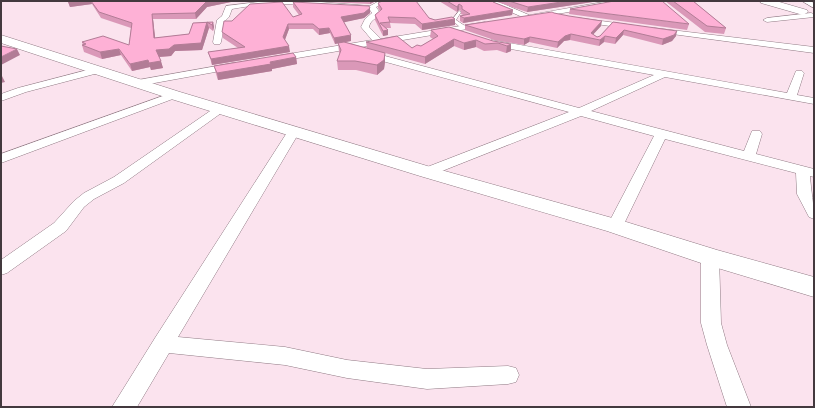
<svg xmlns="http://www.w3.org/2000/svg" width="815" height="408" viewBox="0 0 815 408" font-family="Quicksand,sans-serif">
<style>
.lines{fill:none;stroke-linecap:round;stroke-linejoin:round}
.lane-casing{stroke:#907a84;stroke-width:1}
.street-casing{stroke:#907a84;stroke-width:1}
.secondary-casing{stroke:#907a84;stroke-width:1}
.lane{fill:#fff;fill-rule:evenodd}
.street{fill:#fff;fill-rule:evenodd}
.secondary{fill:#fff;fill-rule:evenodd}
.wall{fill:#da98b8}
.shaded-wall{fill:#b27c96}
.building{fill:#feb1d6;stroke:#b27c96}
</style>
<rect width="100%" height="100%" fill="#fbe3ee"/>
<g class="lines">
<g class="lane-casing">
<path id="lane" d="M459,11L461,12L456,20L465,26V28H461L452,20Z"/>
</g>
<g class="street-casing">
<path id="street" d="M267,1L320,2L370,6L379,1H388L376,7L381,14C376,19 371,19 369,27L381,39L485,22L489,24L485,26L274,62L269,59L271,57L372,40L361,27L365,19L372,13L370,10C325,5 277,0 232,9L229,17L225,21L221,42L220,44H214L213,42L217,20L222,16L226,6Z
M609,1H625L622,3L527,19L492,4L493,2H499L529,15Z
M802,1H810L814,3V8Z
M811,13L814,14V17L767,22L763,20L767,18Z
M579,18L631,25L635,27L631,29L582,22L578,20Z
M654,28L814,47V53L657,32H654Z
M492,40L787,93L796,71H802L804,73L797,95L814,98V104L665,77L591,111L744,151L752,131H760L762,134L756,154L814,169V177L810,176C811,191 814,204 814,219L809,217L797,194L796,173L665,139L623,226L621,230L615,231L609,230L607,226L654,136L581,116L432,175L427,176L422,175L420,172L422,169L569,112L364,56L362,54L364,52H370L579,108L654,75L489,45L488,43Z
M234,63L237,64L239,66L237,68L138,86L133,83L138,80Z
M99,67L104,70L102,72L26,92L1,101V94L18,88Z
M174,92L179,95L178,97L1,163V154Z
M220,106L226,109L224,111L124,183L94,199L84,207L66,231L7,273L1,275V260L54,223L74,201L84,193L114,177L216,107Z
M294,127L298,128L300,131L178,337L285,347L347,360L427,369L508,366L516,368L519,375L516,382L508,384L427,389L347,378L285,365L169,353L137,407H112L155,338L288,131L290,128Z
M710,251L716,253L719,257L721,323L727,345L751,407H727L707,345L701,323V257L704,253Z"/>
</g>
<g class="secondary-casing">
<path id="secondary" d="M760,1H776L807,10L808,12L803,15L761,3Z
M1,35L180,92L434,168L623,221L717,250L814,277V297L701,263L607,231L420,176L168,98L1,43Z"/>
</g>
<use href="#lane" class="lane"/>
<use href="#street" class="street"/>
<use href="#secondary" class="secondary"/>
</g>
<path class="wall" d="M68,1H231V2L207,7L196,19H153L155,38L189,34L193,23L213,22L214,27L213,31L209,28L202,50L175,51L171,56L159,57L163,68L151,70L150,67L132,71L121,55L102,59L84,52L82,45H83L82,42L129,45L131,28L101,18L92,4L70,7Z
M308,1H376L370,4Z
M439,1H493V2L513,10L512,15L463,23L460,21V16L463,15L461,14V11L459,10L457,12Z
M494,1H599L527,12Z
M665,1H693L726,28L724,34L705,32Z
M293,2L370,8V13L364,18L343,22L351,41L345,42L367,48L366,42L412,48L421,46L433,39L430,37L431,30L511,44V51L506,53L497,50L484,51L476,47L464,50L454,46L425,64L385,53V62L384,69L377,75L356,70H338L337,61L340,54L339,52L338,43L335,44L330,33L319,35L313,29H289L285,40L290,52L212,65L210,58L208,52L238,48L223,38L222,32L232,21L293,17L299,15L293,7Z
M378,3L429,18L455,25L422,30L415,24L390,23L391,28H386L388,30V35L383,36L375,20V15L380,11L378,8Z
M570,9L689,24L687,30L569,14Z
M554,13L601,26L593,34L597,37L600,36L613,22L676,36L672,41L662,45L623,35L615,44L604,42L599,46L570,40L564,41L557,48L529,42L524,45L494,40L465,30V25Z
M296,57L297,64L272,69V71L218,80L216,74L214,66Z"/>
<path class="shaded-wall" d="M73,1H91L92,4L70,7L68,2Z
M209,1H231V2L207,7L196,19L195,13L206,2Z
M370,1H376L370,4Z
M568,1H599L527,12L528,7Z
M459,4V10L457,12V7Z
M370,8V13L364,18L341,23V17Z
M513,10L512,15L463,23L464,18Z
M152,14L153,19L156,45L154,38Z
M455,19V25L422,30V24Z
M602,21L601,26L590,38L591,33Z
M207,22L209,28L202,50L175,51L171,56L158,57L156,50L174,45Z
M213,22L214,27L213,31L212,25Z
M288,24L289,29L284,42L283,37Z
M329,28L330,33L319,35V29Z
M388,30V35L383,36V31Z
M624,30L623,35L615,44L616,38Z
M677,31L676,36L672,41L662,45L663,39Z
M571,34L570,40L564,41L557,48L558,42L565,36Z
M351,35V41L335,44L334,38Z
M605,36L604,42L599,46L600,40Z
M530,37L529,42L524,45V39Z
M454,39V46L425,64V57Z
M476,40V47L464,50V43Z
M511,44V51L506,53L507,46Z
M289,46L290,52L212,65L211,59Z
M17,49L20,55L1,65V57Z
M119,49L121,55L102,59L100,52Z
M385,53V62L384,69L377,75V65Z
M296,57L297,64L272,69V71L218,80L217,73Z
M148,60L150,67L132,71L130,64Z
M161,61L163,68L151,70L149,63Z
M1,76H2L5,82L1,83Z"/>
<path class="building" d="M91,1H209L206,2L195,13L152,14L154,38L189,34L193,23L213,22L212,25L207,22L201,43L174,45L169,49L156,50L161,61L149,63L148,60L130,64L119,49L100,52L82,45L86,44L82,42L103,36L129,45L132,23L99,12Z
M382,1H416L429,18L435,20L452,17L455,19L422,24L415,18L388,17L390,22L380,23L388,30L383,31L375,15L382,9L378,3Z
M447,1H493V2L513,10L464,18L460,16L470,14L462,9V6L459,4L457,7Z
M509,1H568L528,7Z
M614,1H662L689,24L570,9Z
M673,1H693L726,28L707,26Z
M282,2L293,17L302,14L293,2L369,6L370,8L364,13L341,17L351,35L334,38L329,28L319,29L313,24H288L283,37L289,46L211,59L208,52L245,47L222,32L224,21H232L250,4Z
M552,12L554,13L569,16L602,21L591,33L597,37L600,36L613,22L677,31L674,35L663,39L624,30L616,38L605,36L600,40L571,34L565,36L558,42L530,37L524,39L495,34L465,25Z
M449,27L493,41L511,44L507,46L498,43L485,44L476,40L464,43L454,39L425,57L366,42L397,36L412,48L417,45L421,46L438,36L431,30Z
M344,42L385,53L384,60L377,65L355,61H337L341,50L338,43Z
M1,46L17,49L1,57Z
M293,53L296,57L270,62L271,64L217,73L214,66Z"/>
<rect width="815" height="408" fill="none" stroke="#43393e" stroke-width="4"/>
</svg>
